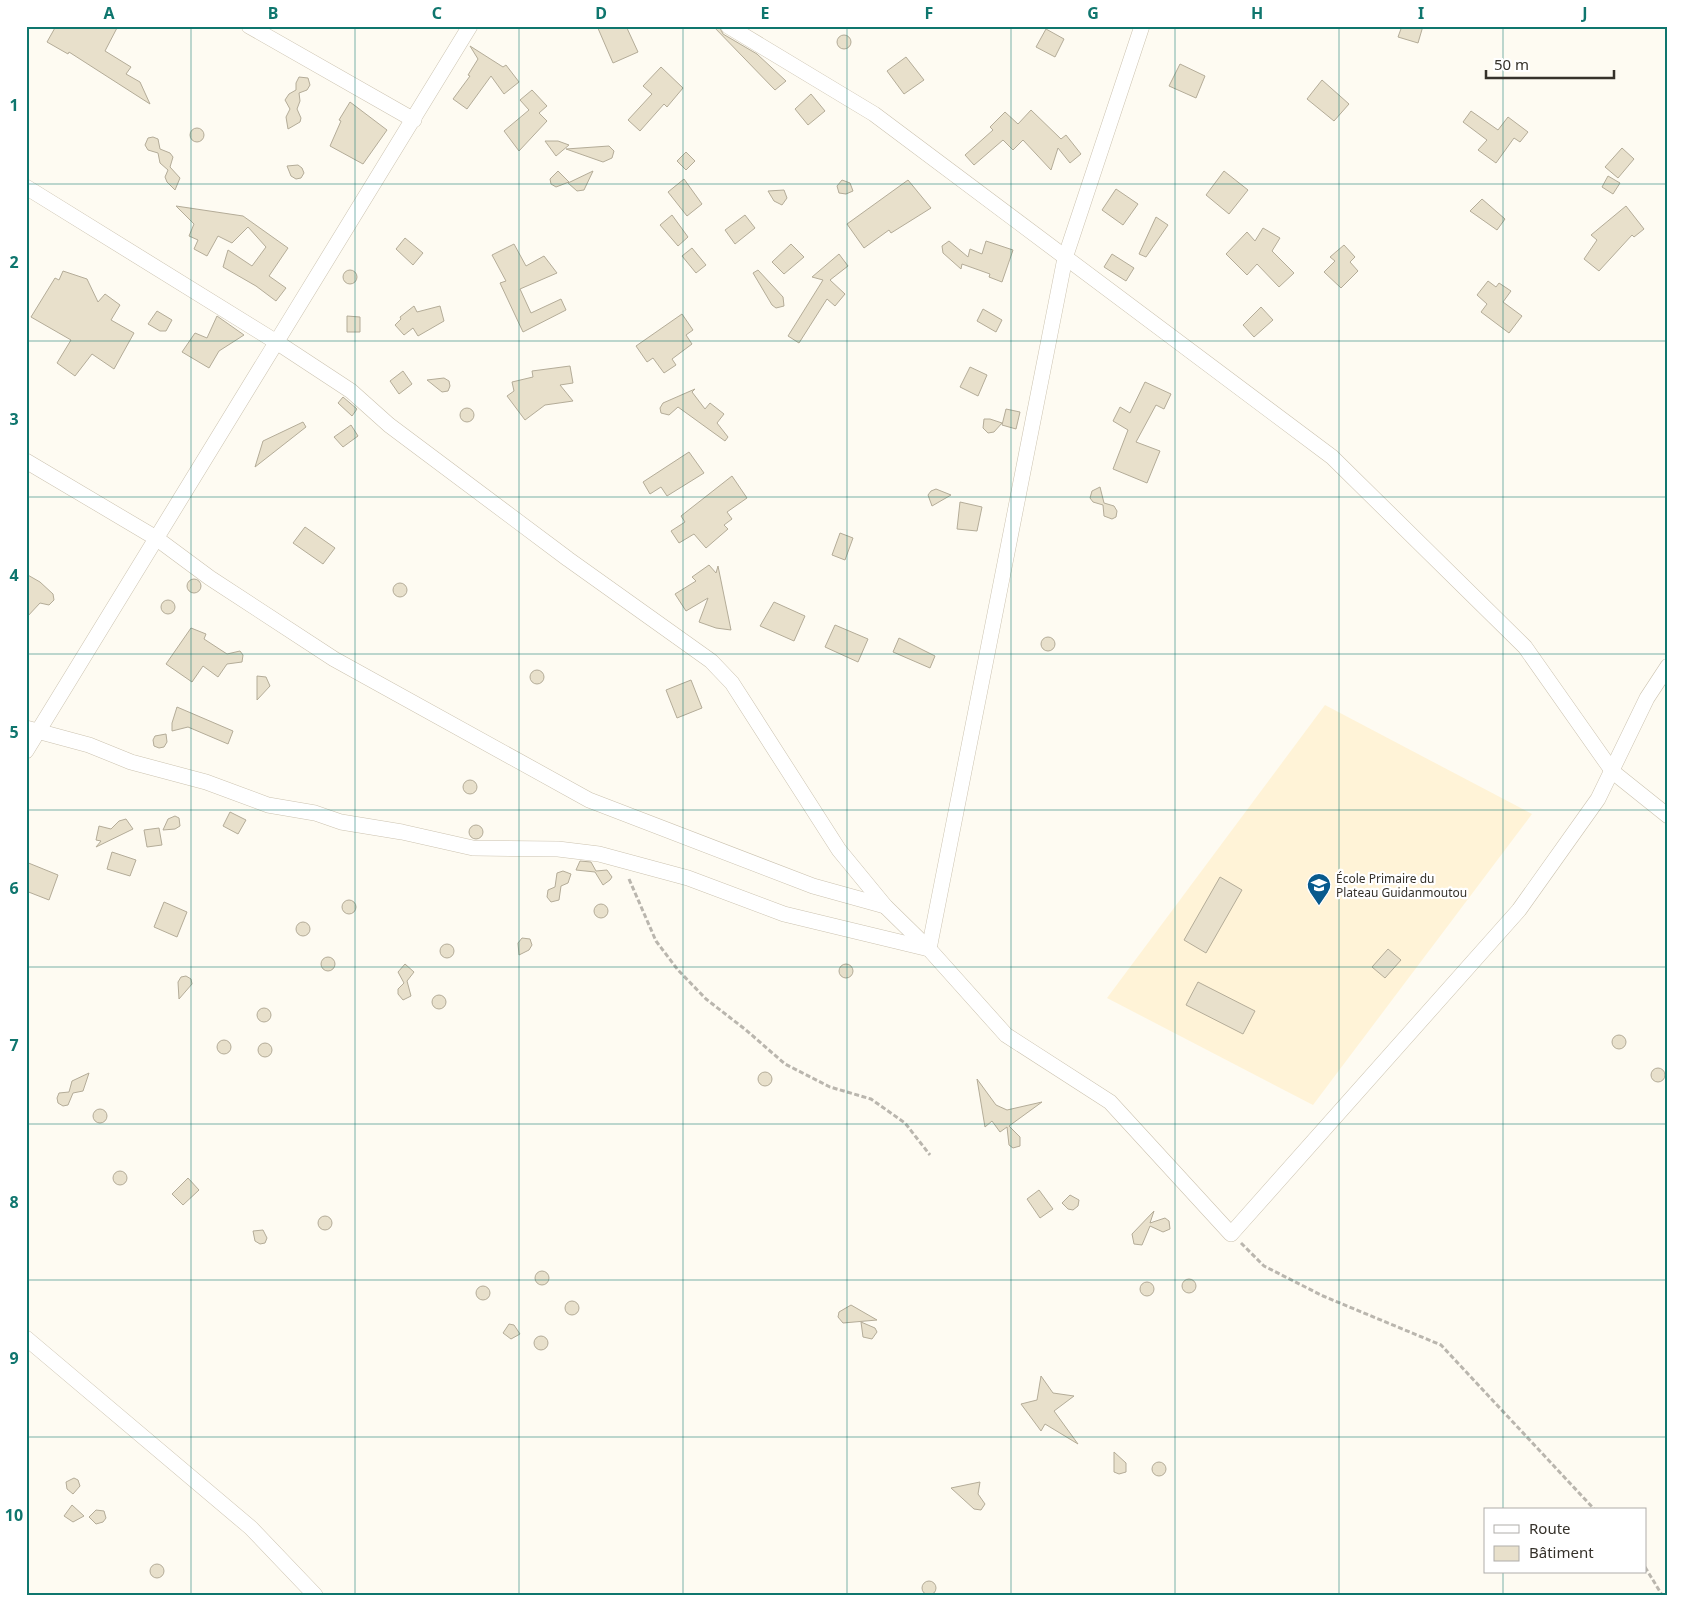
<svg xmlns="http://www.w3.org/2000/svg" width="1694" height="1621" viewBox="0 0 1694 1621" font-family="'Noto Sans',sans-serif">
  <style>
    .built { fill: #fff3d7 }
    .building { fill: #e8e0cb; stroke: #b4ac98 }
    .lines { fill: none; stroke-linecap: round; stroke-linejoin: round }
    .street-casing { stroke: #ccc3b0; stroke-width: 16 }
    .path { stroke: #bab6ae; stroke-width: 3; stroke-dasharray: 5 2.5; stroke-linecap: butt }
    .street { stroke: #fff; stroke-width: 15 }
    .grid { fill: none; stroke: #0f766e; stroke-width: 1; stroke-opacity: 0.55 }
    .labels { text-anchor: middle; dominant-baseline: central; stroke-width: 4.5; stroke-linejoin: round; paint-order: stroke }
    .poi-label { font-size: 12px; fill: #36322b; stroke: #fff; text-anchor: start }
    .neatline { fill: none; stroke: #0f766e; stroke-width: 2 }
    .grid-label { font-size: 16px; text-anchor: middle; font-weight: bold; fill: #0f766e }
  </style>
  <rect width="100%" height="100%" fill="#fefbf2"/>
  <polygon class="built" points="1325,705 1532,814 1313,1105 1107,998"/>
  <g class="building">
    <polygon points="56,26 118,26 105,51 131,67 126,74 140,82 150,104 69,52 68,54 47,42"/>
    <polygon points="597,26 626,26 638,52 613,63"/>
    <polygon points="713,26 719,26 723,34 757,54 786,81 775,90"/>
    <polygon points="1402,26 1423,26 1418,43 1398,37"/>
    <polygon points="1046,29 1064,39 1055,57 1036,47"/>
    <circle cx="844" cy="42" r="7"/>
    <polygon points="470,46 503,67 506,65 519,82 504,94 491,76 467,109 453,99 470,76 468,75 478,59"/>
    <polygon points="906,57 924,80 904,94 887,71"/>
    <polygon points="1180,64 1205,76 1196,98 1169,86"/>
    <polygon points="661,67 683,88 667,107 664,104 640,131 628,120 652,94 643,86"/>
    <polygon points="299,77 308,78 310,85 307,90 299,93 300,101 297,109 301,118 300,122 288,129 286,117 290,109 285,100 289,94 296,90 296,83"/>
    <polygon points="1322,80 1349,104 1334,121 1307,99"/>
    <polygon points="532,90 547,106 539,113 547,121 519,151 504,131 529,110 520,100"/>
    <polygon points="811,94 825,111 808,125 795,109"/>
    <polygon points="350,102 387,130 363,164 330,146 341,121 339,120"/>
    <polygon points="1031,110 1061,139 1066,135 1081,154 1070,163 1058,148 1051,170 1023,140 1013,150 1003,140 974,165 965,155 993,130 990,127 1005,112 1018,124"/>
    <polygon points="1471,111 1498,130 1508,117 1528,132 1520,142 1514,138 1496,163 1478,150 1487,140 1463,122"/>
    <circle cx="197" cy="135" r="7"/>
    <polygon points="153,137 158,139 160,149 170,153 173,157 170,167 180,178 175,190 167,182 165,177 168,170 160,163 158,153 148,150 145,145 148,138"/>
    <polygon points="545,141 558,141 569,145 556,156"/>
    <polygon points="609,146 614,151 612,158 603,162 566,149"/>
    <polygon points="1622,148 1634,159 1618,178 1605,167"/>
    <polygon points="686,152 695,161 686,170 677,161"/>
    <polygon points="298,165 302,168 304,173 301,178 296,179 291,176 287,166"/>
    <polygon points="558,171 569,182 556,187 551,184 550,179"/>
    <polygon points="593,171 584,190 577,191 568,183"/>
    <polygon points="1224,171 1248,190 1229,214 1206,195"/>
    <polygon points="1608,176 1620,183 1613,194 1602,187"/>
    <polygon points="684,179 702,204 687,216 668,192"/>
    <polygon points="842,180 850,183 853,191 846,194 839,193 837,186"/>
    <polygon points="908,180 931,208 891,233 889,230 864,248 847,224"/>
    <polygon points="1116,189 1138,204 1123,225 1102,210"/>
    <polygon points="784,190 787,198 782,205 774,201 768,191"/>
    <polygon points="1482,199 1505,219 1497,230 1470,211"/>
    <polygon points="176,206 243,216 288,248 269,276 286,288 276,301 256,286 223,267 228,250 252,266 266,247 248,227 232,243 218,236 207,256 194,249 198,240 189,236 194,224"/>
    <polygon points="1626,206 1644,229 1634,237 1632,235 1599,271 1584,259 1597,240 1591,235"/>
    <polygon points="672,215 688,237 678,246 660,225"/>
    <polygon points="745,215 755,228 735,244 725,230"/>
    <polygon points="1156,217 1168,225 1146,257 1139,254"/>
    <polygon points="1263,228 1280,238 1272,251 1294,273 1279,287 1257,264 1247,275 1226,254 1247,232 1255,241"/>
    <polygon points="405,238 423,253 413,265 396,249"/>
    <polygon points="949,241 968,257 970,249 982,254 986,241 1013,250 1002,282 989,277 990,274 962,264 961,269 943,253 942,246"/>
    <polygon points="514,244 526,266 544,256 557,273 520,289 531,313 561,299 566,310 523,332 500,283 506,281 492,255"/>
    <polygon points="791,244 804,257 784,274 772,262"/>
    <polygon points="1344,245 1355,257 1350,262 1358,271 1341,288 1324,272 1335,261 1330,257"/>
    <polygon points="692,248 706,265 696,273 682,256"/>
    <polygon points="839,254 848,266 830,280 845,294 835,306 827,299 799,343 788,336 823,280 812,277"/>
    <polygon points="1112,254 1134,268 1126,281 1104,267"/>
    <polygon points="758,270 783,297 784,306 776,308 772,305 753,273"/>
    <circle cx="350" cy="277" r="7"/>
    <polygon points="63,271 87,279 98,302 105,294 120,305 111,320 134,333 114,369 92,354 75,376 57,363 71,340 31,317 55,278 59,280"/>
    <polygon points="1488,281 1496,287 1499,283 1511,291 1503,302 1522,316 1509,333 1481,312 1487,304 1477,295"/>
    <polygon points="414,306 417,312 440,306 444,321 418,336 413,328 404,335 395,325 401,319 400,317"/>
    <polygon points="1261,307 1273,320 1254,337 1243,325"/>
    <polygon points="983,309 1002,320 996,332 977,321"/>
    <polygon points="157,311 172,320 166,331 160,331 148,324"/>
    <polygon points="682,314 693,330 686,335 692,344 672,359 676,365 664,373 653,358 647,362 636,346"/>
    <polygon points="217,316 244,335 219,351 209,368 182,352 195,333 207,338"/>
    <polygon points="347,316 360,317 360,332 347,332"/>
    <polygon points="570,366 573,383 560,385 573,401 545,405 525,420 507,396 514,391 512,382 533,377 532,371"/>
    <polygon points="970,367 987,375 978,396 960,387"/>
    <polygon points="403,371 412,384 399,394 390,381"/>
    <polygon points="444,378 449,381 450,386 448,391 442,392 427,380"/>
    <polygon points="1145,382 1171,394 1164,409 1156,405 1136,442 1160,451 1147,483 1113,469 1128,430 1113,421 1120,407 1130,413"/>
    <polygon points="695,389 692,392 705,409 710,403 724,414 717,423 728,437 725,441 678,407 669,415 661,413 660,408 663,403"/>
    <polygon points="343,397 357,409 352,416 338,403"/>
    <circle cx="467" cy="415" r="7"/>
    <polygon points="1006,409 1020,412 1016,429 1002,425"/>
    <polygon points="984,419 990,419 1002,423 994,432 988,433 983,428"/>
    <polygon points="303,422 306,427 255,467 263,441"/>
    <polygon points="351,425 358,436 343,447 334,437"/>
    <polygon points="689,452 704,473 667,496 661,487 650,494 643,482"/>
    <polygon points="732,476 747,498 727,512 732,519 724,525 728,529 706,548 694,534 679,543 671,531 685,522 681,516"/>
    <polygon points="1100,487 1104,503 1114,506 1117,511 1116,517 1112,519 1104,516 1103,505 1093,502 1090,498 1092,491"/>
    <polygon points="936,489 951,495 932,506 928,495 931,491"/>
    <polygon points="960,502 982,507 977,531 957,529"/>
    <polygon points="305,527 335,548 323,564 293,543"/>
    <polygon points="840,533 853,538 845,560 832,555"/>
    <polygon points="709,565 716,573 718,566 731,630 716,628 699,622 708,598 686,611 675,594 696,581 692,577"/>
    <polygon points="26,574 40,582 53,594 54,600 49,605 40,603 26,618"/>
    <circle cx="194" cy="586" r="7"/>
    <circle cx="400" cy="590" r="7"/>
    <circle cx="168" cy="607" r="7"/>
    <polygon points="774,602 805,616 794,641 760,626"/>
    <polygon points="835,625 868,639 858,662 825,647"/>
    <polygon points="191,628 206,634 204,639 227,654 240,651 243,655 242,662 227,664 218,677 203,666 192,682 166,664"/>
    <circle cx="1048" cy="644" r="7"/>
    <polygon points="899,638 935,656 930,668 893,652"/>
    <circle cx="537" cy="677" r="7"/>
    <polygon points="257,676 266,677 270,686 257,700"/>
    <polygon points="691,680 702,708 677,718 666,690"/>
    <polygon points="177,707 233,731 228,744 188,727 172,731 172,723"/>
    <polygon points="166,734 167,742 164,747 159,748 154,746 153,740 155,736"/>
    <circle cx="470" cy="787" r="7"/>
    <polygon points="230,812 246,820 238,834 223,826"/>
    <polygon points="175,816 179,818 180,826 175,829 163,830 168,819"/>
    <polygon points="126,819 133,829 96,847 101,841 96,840 99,826 111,829 119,821"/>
    <circle cx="476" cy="832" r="7"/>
    <polygon points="159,828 162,845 147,847 144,830"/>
    <polygon points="112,852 136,860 130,876 107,869"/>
    <polygon points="580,861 591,862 596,871 607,870 612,877 610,880 603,885 595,872 576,870"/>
    <polygon points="26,862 58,875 49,900 26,891"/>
    <polygon points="563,871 571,874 568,883 561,886 559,900 551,902 547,897 548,890 555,887 557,873"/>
    <polygon points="1220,877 1242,890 1206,953 1184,940"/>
    <circle cx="349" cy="907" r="7"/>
    <polygon points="164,902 187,912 177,937 154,927"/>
    <circle cx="601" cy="911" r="7"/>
    <circle cx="303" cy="929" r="7"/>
    <polygon points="522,938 530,939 532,945 529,950 519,955 518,943"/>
    <circle cx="447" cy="951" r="7"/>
    <polygon points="1388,949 1401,960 1385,978 1372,967"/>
    <circle cx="328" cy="964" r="7"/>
    <polygon points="405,964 414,972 407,981 411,996 403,1000 398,994 398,989 404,983 398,972"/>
    <circle cx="846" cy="971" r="7"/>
    <polygon points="186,976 191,979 192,984 179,999 178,982 181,977"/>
    <polygon points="1198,982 1255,1011 1243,1034 1186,1005"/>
    <circle cx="439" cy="1002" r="7"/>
    <circle cx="264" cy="1015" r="7"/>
    <circle cx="1619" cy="1042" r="7"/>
    <circle cx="224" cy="1047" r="7"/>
    <circle cx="265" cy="1050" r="7"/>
    <circle cx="1658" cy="1075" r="7"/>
    <circle cx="765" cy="1079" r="7"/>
    <polygon points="89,1073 83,1091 73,1093 68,1105 63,1106 58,1103 57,1098 59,1093 69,1092 72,1081"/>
    <polygon points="977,1079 996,1105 1007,1110 1042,1102 1009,1126 1020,1137 1020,1146 1013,1148 1009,1145 1007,1127 1000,1132 992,1121 985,1127"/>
    <circle cx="100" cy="1116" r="7"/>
    <circle cx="120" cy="1178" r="7"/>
    <polygon points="188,1178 199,1190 183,1205 172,1194"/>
    <polygon points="1039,1190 1053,1209 1040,1218 1027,1199"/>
    <polygon points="1070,1195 1079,1200 1078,1206 1073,1210 1068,1209 1062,1203"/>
    <polygon points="1154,1211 1150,1223 1165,1218 1169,1221 1170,1229 1163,1232 1150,1226 1142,1245 1134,1244 1132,1234"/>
    <circle cx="325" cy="1223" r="7"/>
    <polygon points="263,1230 267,1238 265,1243 260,1244 255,1241 253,1231"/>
    <circle cx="542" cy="1278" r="7"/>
    <circle cx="1189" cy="1286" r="7"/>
    <circle cx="1147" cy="1289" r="7"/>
    <circle cx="483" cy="1293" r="7"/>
    <circle cx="572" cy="1308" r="7"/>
    <polygon points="851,1305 877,1320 843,1323 838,1317 839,1312"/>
    <polygon points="861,1322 875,1328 877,1332 872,1339 863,1337"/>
    <polygon points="509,1324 514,1325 520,1334 511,1339 503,1333"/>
    <circle cx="541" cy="1343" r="7"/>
    <polygon points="1041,1376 1053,1393 1074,1396 1054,1411 1078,1444 1045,1424 1041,1431 1021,1404 1037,1400"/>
    <polygon points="1114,1452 1126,1463 1126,1472 1119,1474 1114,1472"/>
    <circle cx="1159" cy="1469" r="7"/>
    <polygon points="74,1478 78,1480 80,1486 73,1494 67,1489 66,1482"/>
    <polygon points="980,1482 978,1494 985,1504 981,1510 974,1509 951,1488"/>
    <polygon points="72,1505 84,1516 73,1522 64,1516"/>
    <polygon points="96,1510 104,1511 106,1518 103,1522 96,1524 89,1517"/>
    <circle cx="157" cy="1571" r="7"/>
    <circle cx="929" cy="1588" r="7"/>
  </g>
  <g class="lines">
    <g class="street-casing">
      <g id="street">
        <polyline points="249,26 414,120"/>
        <polyline points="728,26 874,114 1332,457 1525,647 1613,772 1668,816"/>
        <polyline points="26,187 278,343 351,391 389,425 568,559 711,661 732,683 839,850 885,906 929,949 1006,1035 1110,1102 1231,1234 1519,910 1598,799 1647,698 1668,666"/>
        <polyline points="26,461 156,538 210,578 334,659 589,800 813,886 885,906"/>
        <polyline points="26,728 89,745 131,762 206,782 268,805 315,813 341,822 402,832 473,848 558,849 599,854 688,878 784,914 929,949 1065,258 1142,26"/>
        <polyline points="26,751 470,26"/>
        <polyline points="26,1338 251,1528 315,1595"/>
      </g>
    </g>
    <g class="path">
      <polyline points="629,879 656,941 678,970 706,999 746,1030 785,1064 830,1087 871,1099 905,1123 930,1155"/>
      <polyline points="1241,1243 1264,1266 1323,1296 1441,1345 1595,1510"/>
      <polyline points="1645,1567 1662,1595"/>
    </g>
    <use href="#street" class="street"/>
  </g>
  <path class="grid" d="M 191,26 L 191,1595M 355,26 L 355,1595M 519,26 L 519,1595M 683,26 L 683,1595M 847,26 L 847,1595M 1011,26 L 1011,1595M 1175,26 L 1175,1595M 1339,26 L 1339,1595M 1503,26 L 1503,1510M 26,184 L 1668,184M 26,341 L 1668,341M 26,497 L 1668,497M 26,654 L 1668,654M 26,810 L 1668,810M 26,967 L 1668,967M 26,1124 L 1668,1124M 26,1280 L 1668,1280M 26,1437 L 1668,1437M 1503,1572 L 1503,1595"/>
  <defs>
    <g id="school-pin" transform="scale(1.25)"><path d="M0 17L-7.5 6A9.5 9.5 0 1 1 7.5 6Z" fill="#085a8d" stroke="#fff"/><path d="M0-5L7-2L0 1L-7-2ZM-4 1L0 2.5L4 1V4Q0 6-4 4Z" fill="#fff"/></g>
  </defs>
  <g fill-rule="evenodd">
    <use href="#school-pin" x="1319" y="885"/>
  </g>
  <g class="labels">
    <g class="poi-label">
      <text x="1336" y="878">École Primaire du<tspan x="1336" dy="14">Plateau Guidanmoutou</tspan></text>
    </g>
  </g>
  <rect width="1694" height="1621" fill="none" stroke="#ffffff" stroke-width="55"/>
  <rect x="1484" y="1508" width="162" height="65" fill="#ffffff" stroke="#afadaa"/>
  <rect x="1494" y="1525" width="25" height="8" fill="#ffffff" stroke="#afadaa"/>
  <text x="1529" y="1534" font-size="15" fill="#36322b">Route</text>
  <rect x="1494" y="1546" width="25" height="15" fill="#e8e0cb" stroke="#afadaa"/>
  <text x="1529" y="1558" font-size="15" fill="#36322b">Bâtiment</text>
  <path d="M1486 70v8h128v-8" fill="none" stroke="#36322b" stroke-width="2.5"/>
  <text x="1494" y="70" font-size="15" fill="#36322b" stroke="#ffffff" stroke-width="4" paint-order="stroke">50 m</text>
  <rect x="28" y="28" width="1638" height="1566" class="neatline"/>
  <g class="grid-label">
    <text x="109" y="19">A</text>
    <text x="273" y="19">B</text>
    <text x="437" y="19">C</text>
    <text x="601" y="19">D</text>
    <text x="765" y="19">E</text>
    <text x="929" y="19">F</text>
    <text x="1093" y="19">G</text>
    <text x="1257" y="19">H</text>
    <text x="1421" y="19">I</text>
    <text x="1585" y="19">J</text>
    <text x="14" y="111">1</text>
    <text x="14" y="268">2</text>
    <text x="14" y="425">3</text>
    <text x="14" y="581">4</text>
    <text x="14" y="738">5</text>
    <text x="14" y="894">6</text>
    <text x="14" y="1051">7</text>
    <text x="14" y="1208">8</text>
    <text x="14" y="1364">9</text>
    <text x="14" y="1521">10</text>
  </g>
</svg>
